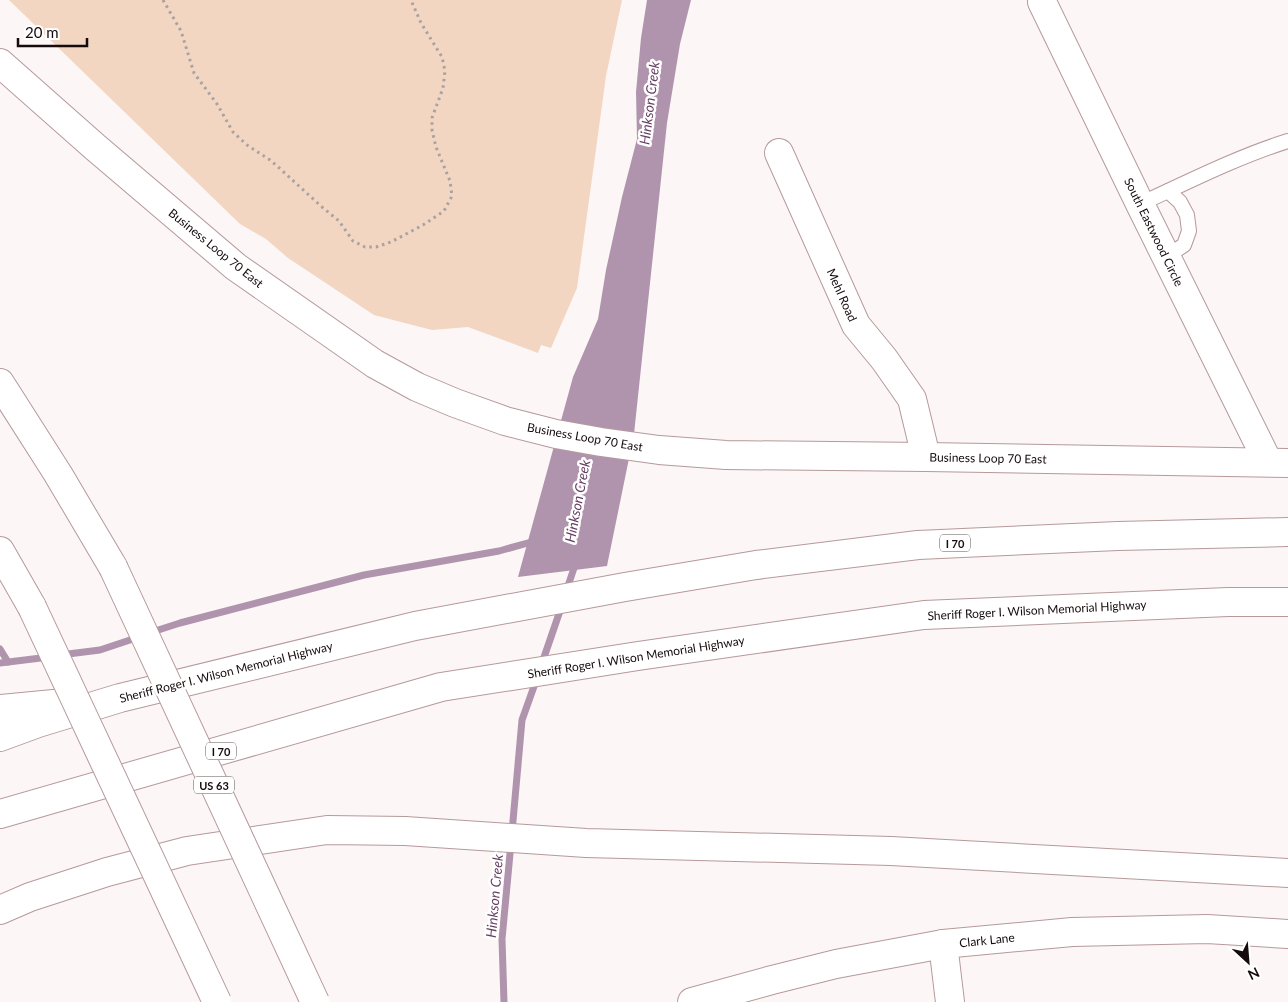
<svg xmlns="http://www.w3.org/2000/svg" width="1288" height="1002" viewBox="0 0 1288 1002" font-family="Lato,sans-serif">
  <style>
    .green { fill: #f2d6c1 }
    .water { fill: #b094ad }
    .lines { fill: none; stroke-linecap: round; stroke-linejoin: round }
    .stream { stroke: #b094ad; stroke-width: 7 }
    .service-casing { stroke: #b6999b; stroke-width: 16 }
    .minor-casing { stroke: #b6999b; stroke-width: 30 }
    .tertiary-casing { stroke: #b6999b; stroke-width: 30 }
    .primary-casing { stroke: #b6999b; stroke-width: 30 }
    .motorway-casing { stroke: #b6999b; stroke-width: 30 }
    .path { stroke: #a9a2a2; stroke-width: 3; stroke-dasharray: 2.5 4; stroke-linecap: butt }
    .service { stroke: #fff; stroke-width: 14 }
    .minor { stroke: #fff; stroke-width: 28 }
    .tertiary { stroke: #fff; stroke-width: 28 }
    .primary { stroke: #fff; stroke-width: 28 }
    .motorway { stroke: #fff; stroke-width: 28 }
    .motorway-bridge-casing { stroke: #b6999b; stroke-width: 30; stroke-linecap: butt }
    .motorway-bridge { stroke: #fff; stroke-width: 28 }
    .labels { text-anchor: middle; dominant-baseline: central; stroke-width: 5; stroke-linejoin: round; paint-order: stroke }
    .shield { fill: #fff; stroke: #5b5455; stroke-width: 1 }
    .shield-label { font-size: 11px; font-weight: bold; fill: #150b0c }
    .street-label { font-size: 12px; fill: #150b0c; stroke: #fff }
    .water-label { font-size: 14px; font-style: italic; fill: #643d62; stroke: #fff }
  </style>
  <rect width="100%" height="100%" fill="#fcf6f6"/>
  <polygon class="green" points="9,0 622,0 606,76 577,288 551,348 541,345 538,353 468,327 432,330 374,315 288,258 266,239 240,224"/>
  <polygon class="water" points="647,0 691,0 680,44 667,123 634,434 607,566 518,577 573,377 598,319 606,270 622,197 637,139 636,92 641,38"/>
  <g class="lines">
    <g class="stream">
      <polyline points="566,592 576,562"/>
      <polyline points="149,633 180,623 364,575 499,551 535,541"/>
      <polyline points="0,649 8,662"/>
      <polyline points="60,655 100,650 139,637"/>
      <polyline points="0,663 49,657"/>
      <polyline points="541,666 562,605"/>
      <polyline points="512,832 522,720 537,678"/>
      <polyline points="504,1002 502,939 511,843"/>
    </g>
    <g class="service-casing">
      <g id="service">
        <path d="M 1140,204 C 1188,182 1237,157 1288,141"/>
        <polyline points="1166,257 1184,245 1189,231 1187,215 1180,202 1168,191"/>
      </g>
    </g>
    <g class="minor-casing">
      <g id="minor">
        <polyline points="1042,2 1140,204 1268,462"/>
        <polyline points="779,153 856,325 884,359 912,399 926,457"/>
        <polyline points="943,944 950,1002"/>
      </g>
    </g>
    <g class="tertiary-casing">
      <polyline id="tertiary" points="692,1002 772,980 836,964 943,944 1072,932 1207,929 1288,934"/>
    </g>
    <g class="primary-casing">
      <polyline id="primary" points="0,63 95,147 236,267 375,364 417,387 455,403 505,421 556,434 601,442 659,450 726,455 926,457 1288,463"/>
    </g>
    <g class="motorway-casing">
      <g id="motorway">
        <polyline points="0,383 58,474 113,567"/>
        <polyline points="0,551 32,607"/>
        <polyline points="0,709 64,703"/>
        <polyline points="0,737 38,723 120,698 415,626 625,587 756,565 918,545 1118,536 1288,532"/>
        <polyline points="0,814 441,687 638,656 924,615 1228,602 1288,602"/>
        <polyline points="0,910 30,897 107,872 187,851 327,830 405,831 586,843 891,851 1288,873"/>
      </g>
    </g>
    <polyline class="path" points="163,0 181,31 194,73 217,104 233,132 247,145 270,160 277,166 322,207 339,221 353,241 365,247 376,247 391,242 423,225 444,211 452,196 450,181 436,147 432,130 432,118 443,88 445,71 442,57 421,23 411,0"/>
    <use href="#service" class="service"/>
    <use href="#minor" class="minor"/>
    <use href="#tertiary" class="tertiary"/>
    <use href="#primary" class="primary"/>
    <use href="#motorway" class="motorway"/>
    <g class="motorway-bridge-casing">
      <g id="motorway-bridge">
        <polyline points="113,567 315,1002"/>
        <polyline points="32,607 217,1002"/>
      </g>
    </g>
    <use href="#motorway-bridge" class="motorway-bridge"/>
  </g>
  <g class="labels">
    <g class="shield">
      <rect x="940" y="534.5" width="30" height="17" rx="4"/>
      <rect x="206" y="742.5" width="30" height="17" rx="4"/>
      <rect x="194" y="776.5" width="40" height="17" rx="4"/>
    </g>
    <g class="shield-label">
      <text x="955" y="543">I 70</text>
      <text x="221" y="751">I 70</text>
      <text x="214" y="785">US 63</text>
    </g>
    <g class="street-label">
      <text transform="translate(1154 232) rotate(64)">South Eastwood Circle</text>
      <text transform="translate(216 248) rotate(39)">Business Loop 70 East</text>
      <text transform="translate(842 295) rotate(66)">Mehl Road</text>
      <text transform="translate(585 437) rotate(10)">Business Loop 70 East</text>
      <text transform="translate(988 458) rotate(1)">Business Loop 70 East</text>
      <text transform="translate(1037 610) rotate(-3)">Sheriff Roger I. Wilson Memorial Highway</text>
      <text transform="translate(636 657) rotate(-9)">Sheriff Roger I. Wilson Memorial Highway</text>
      <text transform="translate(226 672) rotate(-14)">Sheriff Roger I. Wilson Memorial Highway</text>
      <text transform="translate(987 940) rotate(-6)">Clark Lane</text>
    </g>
    <g class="water-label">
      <text transform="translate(649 103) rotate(-83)">Hinkson Creek</text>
      <text transform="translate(577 501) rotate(-79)">Hinkson Creek</text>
      <text transform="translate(494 896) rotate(-85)">Hinkson Creek</text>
    </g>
  </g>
  <g transform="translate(1248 962) rotate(154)" stroke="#ffffff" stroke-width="4" paint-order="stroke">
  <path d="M0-4L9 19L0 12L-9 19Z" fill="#150b0c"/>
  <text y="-8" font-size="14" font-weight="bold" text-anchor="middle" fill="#150b0c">N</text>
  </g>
  <path d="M18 38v8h69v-8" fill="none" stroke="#150b0c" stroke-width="2.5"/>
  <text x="25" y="38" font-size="15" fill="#150b0c" stroke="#ffffff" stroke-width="4" paint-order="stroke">20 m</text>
</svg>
